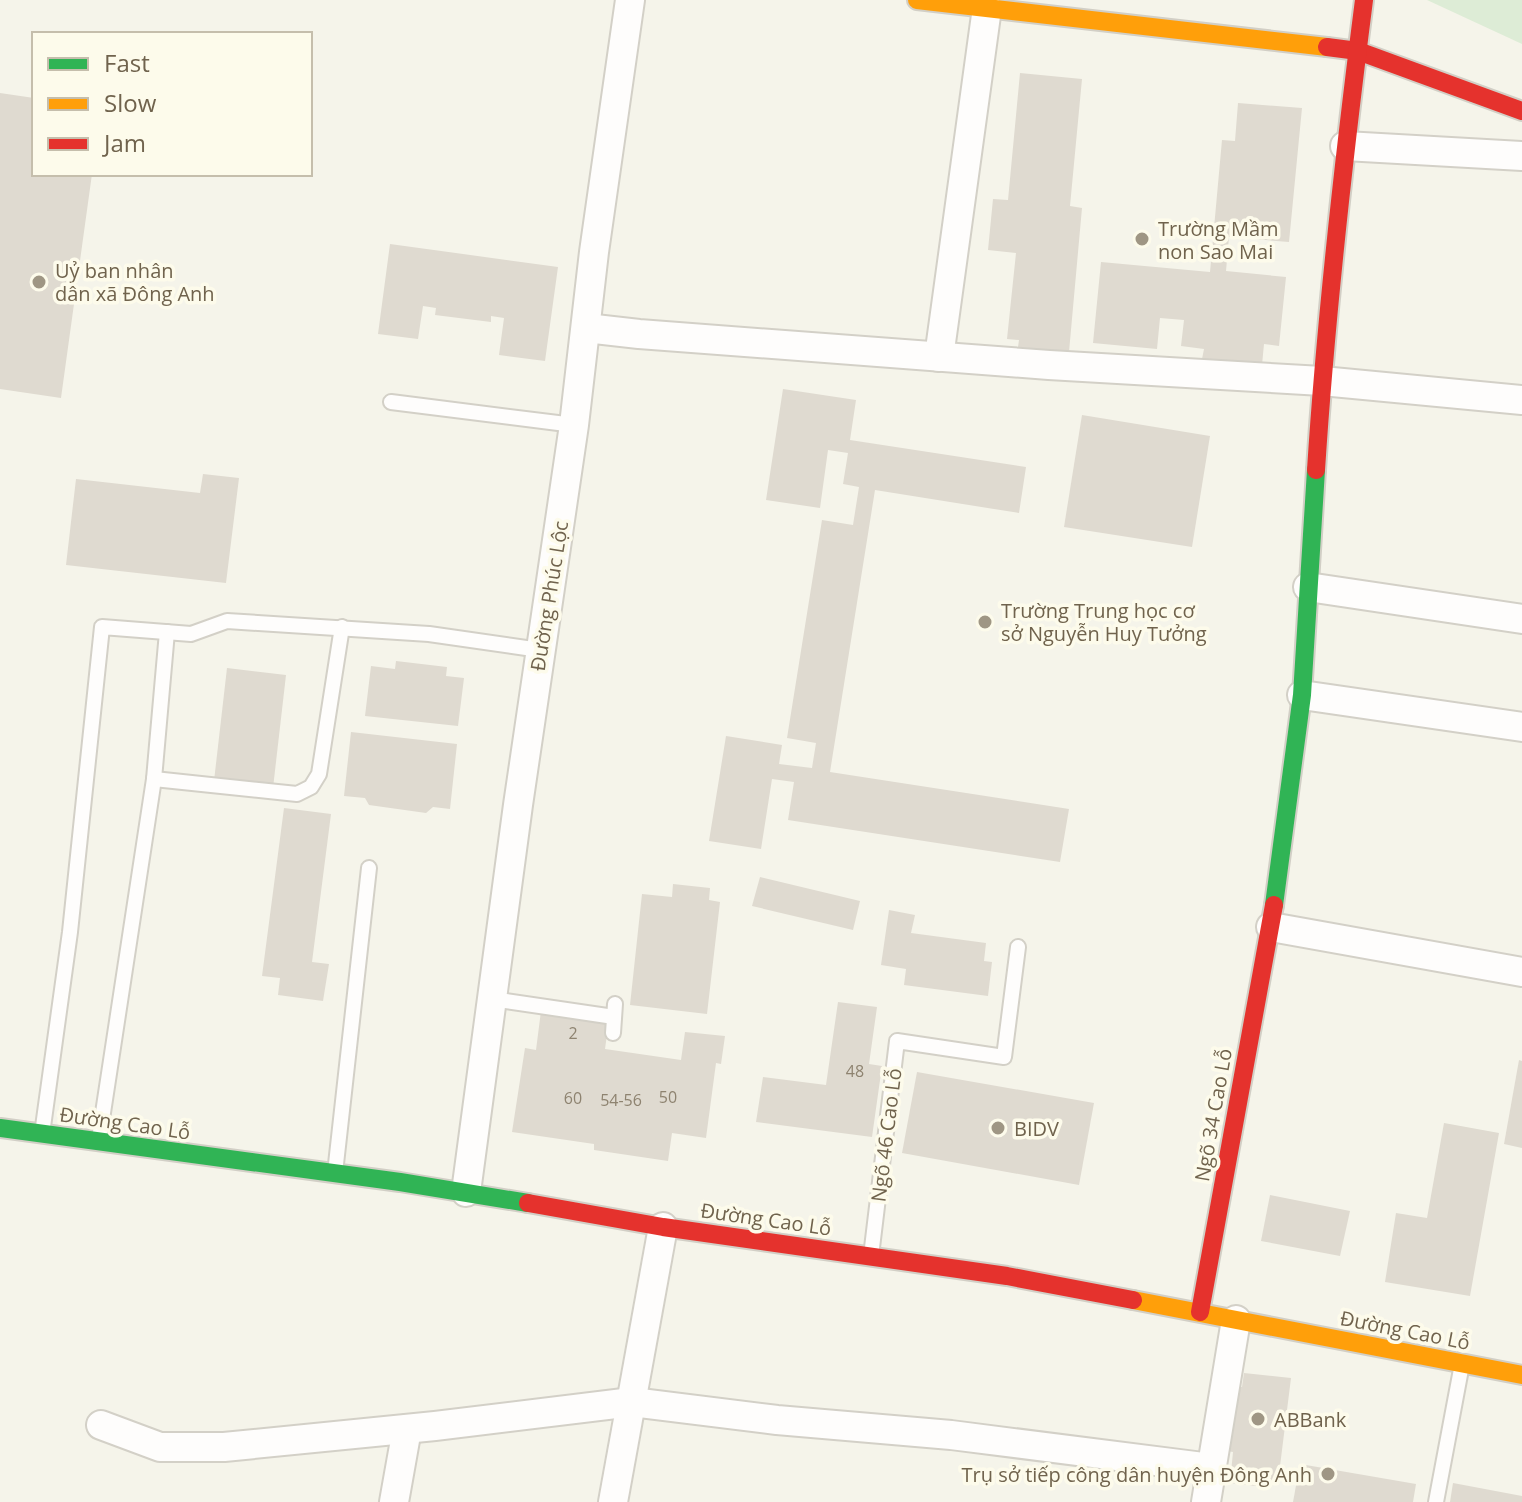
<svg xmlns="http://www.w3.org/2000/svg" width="1522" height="1502" viewBox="0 0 1522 1502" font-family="'Open Sans',sans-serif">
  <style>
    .green { fill: #ddecd6 }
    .building { fill: #dfdad0 }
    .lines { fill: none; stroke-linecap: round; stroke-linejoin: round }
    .lane-casing { stroke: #d3d0c7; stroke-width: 18 }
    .street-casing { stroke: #d3d0c7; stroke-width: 32 }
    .fast-casing { stroke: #d2cfc6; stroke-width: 22 }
    .slow-casing { stroke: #d2cfc6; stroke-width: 22 }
    .jam-casing { stroke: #d2cfc6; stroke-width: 22 }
    .lane { stroke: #fefdfc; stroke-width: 14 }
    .street { stroke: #fefdfc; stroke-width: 28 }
    .fast { stroke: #30b455; stroke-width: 18 }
    .slow { stroke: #ff9f0a; stroke-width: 18 }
    .jam { stroke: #e5322d; stroke-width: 18 }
    .poi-dot { fill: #9f9684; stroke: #fdfbeb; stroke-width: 3 }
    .labels { text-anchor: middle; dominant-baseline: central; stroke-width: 7; stroke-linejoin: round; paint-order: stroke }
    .number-label { font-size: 16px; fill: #8e8370 }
    .poi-label { font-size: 20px; fill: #70634d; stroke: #fdfbeb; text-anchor: start }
    .street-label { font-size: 20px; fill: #70634d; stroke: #fdfbeb }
  </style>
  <rect width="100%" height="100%" fill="#f5f4ea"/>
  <polygon class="green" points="1427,0 1522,0 1522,44"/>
  <g class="building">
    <polygon points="1020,73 1082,79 1070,206 1082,208 1069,352 1018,347 1019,340 1007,339 1016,253 988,250 993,199 1008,200"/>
    <polygon points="0,93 34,98 34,174 92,174 61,398 0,389"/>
    <polygon points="1238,103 1302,108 1289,242 1229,237 1226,271 1286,277 1279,346 1264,344 1262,365 1202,359 1204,349 1181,346 1184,320 1160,318 1157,349 1093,343 1101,262 1210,272 1222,140 1235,141"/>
    <polygon points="390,244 558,267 545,361 499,355 504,318 491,316 491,322 435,315 436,308 423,306 418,339 378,334"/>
    <polygon points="783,389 856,400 850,440 1026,467 1019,513 875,490 830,772 1069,809 1060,862 788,820 794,782 772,779 761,849 709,841 726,736 782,745 779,764 812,768 816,743 787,738 822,520 853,525 859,487 843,484 848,453 828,450 820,508 766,500"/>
    <polygon points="1082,415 1210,436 1192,547 1064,527"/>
    <polygon points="203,474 239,478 226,583 66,565 76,479 200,493"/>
    <polygon points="396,661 447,667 446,676 464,678 458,726 365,716 371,666 395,669"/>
    <polygon points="227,668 286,675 273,788 214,781"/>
    <polygon points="351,732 457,744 450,809 433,807 426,813 369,805 365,798 344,796"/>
    <polygon points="284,808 331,814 312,962 329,964 323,1001 278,995 280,978 262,976"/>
    <polygon points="760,877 860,901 853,930 752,906"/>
    <polygon points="673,884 710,888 709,900 720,902 707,1014 630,1005 642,894 672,897"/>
    <polygon points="889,910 915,915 911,933 986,943 984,961 992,962 988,996 904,985 906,969 881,965"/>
    <polygon points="838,1002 877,1007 869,1064 882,1066 872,1137 756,1122 763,1077 826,1085"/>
    <polygon points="541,1011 609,1020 605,1049 681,1060 685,1032 725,1036 721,1064 716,1063 706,1138 672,1133 668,1161 594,1150 594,1144 512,1132 525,1048 536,1050"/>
    <polygon points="1519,1060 1522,1061 1522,1148 1504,1144"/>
    <polygon points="917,1072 1094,1103 1079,1185 902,1153"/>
    <polygon points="1444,1123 1499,1133 1470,1296 1385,1282 1396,1213 1427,1218"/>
    <polygon points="1270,1195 1350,1211 1340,1256 1261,1241"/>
    <polygon points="1244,1373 1291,1378 1278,1482 1257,1480 1256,1486 1230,1483 1233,1452 1226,1451 1234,1386 1242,1387"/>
    <polygon points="1300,1464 1416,1484 1413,1502 1293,1502"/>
    <polygon points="1453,1483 1522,1496 1522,1502 1450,1502"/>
  </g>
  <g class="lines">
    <g class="lane-casing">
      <g id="lane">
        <polyline points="391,402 574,425"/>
        <polyline points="154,779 297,794 311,787 319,774 342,627"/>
        <polyline points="492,999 614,1017"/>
        <polyline points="613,1033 615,1004"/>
        <polyline points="42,1134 70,932 102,627 191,634 227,621 429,634 540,650"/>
        <polyline points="99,1139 154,779 167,632"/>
        <polyline points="335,1173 369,868"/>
        <polyline points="871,1256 897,1041 1004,1057 1018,947"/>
        <polyline points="1436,1502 1462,1364"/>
      </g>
    </g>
    <g class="street-casing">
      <g id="street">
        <polyline points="1345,146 1522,156"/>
        <polyline points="586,328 639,334 1049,365 1322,381 1522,400"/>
        <polyline points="939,357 987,8"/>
        <polyline points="1308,587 1522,619"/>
        <polyline points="1302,695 1522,727"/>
        <polyline points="1271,927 1522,972"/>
        <polyline points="466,1192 518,805 574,425 594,252 630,0"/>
        <polyline points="101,1425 160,1447 224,1447 435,1426 632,1402 777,1420 951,1435 1211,1468"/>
        <polyline points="394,1502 407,1429"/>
        <polyline points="613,1502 663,1227"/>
        <polyline points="1206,1502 1236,1320"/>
      </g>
    </g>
    <g class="fast-casing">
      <g id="fast">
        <polyline points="1274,905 1302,695 1316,470"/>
        <polyline points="0,1128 400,1182 528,1203"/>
      </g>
    </g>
    <g class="slow-casing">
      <g id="slow">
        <polyline points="917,0 1327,47"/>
        <polyline points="1133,1300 1522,1375"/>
      </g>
    </g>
    <g class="jam-casing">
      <g id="jam">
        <polyline points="1327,47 1358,51 1522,111"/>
        <path d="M 1316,470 C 1326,313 1344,156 1364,0"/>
        <polyline points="528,1203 663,1227 1007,1276 1133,1300"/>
        <polyline points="1200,1312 1274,905"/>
      </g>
    </g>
    <use href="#lane" class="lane"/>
    <use href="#street" class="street"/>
    <use href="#fast" class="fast"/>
    <use href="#slow" class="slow"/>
    <use href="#jam" class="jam"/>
  </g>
  <g class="poi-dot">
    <circle cx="1142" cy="239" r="8"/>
    <circle cx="39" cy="282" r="8"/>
    <circle cx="985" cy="622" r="8"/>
    <circle cx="998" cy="1128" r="8"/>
    <circle cx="1258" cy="1419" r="8"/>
    <circle cx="1328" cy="1474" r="8"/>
  </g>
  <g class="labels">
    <g class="number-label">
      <text x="573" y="1033">2</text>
      <text x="855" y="1071">48</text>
      <text x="668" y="1097">50</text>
      <text x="573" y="1098">60</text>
      <text x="621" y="1100">54-56</text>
    </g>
    <g class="poi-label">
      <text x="1158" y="228">Trường Mầm<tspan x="1158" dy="23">non Sao Mai</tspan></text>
      <text x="55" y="270">Uỷ ban nhân<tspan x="55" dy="23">dân xã Đông Anh</tspan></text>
      <text x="1001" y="610">Trường Trung học cơ<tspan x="1001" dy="23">sở Nguyễn Huy Tưởng</tspan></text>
      <text x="1014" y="1128">BIDV</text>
      <text x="1274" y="1419">ABBank</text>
      <text x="1312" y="1474" text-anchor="end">Trụ sở tiếp công dân huyện Đông Anh</text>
    </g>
    <g class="street-label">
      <text transform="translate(549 596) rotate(-81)">Đường Phúc Lộc</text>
      <text transform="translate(1213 1115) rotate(-80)">Ngõ 34 Cao Lỗ</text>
      <text transform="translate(125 1123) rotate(8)">Đường Cao Lỗ</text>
      <text transform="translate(886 1135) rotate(-83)">Ngõ 46 Cao Lỗ</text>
      <text transform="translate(766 1219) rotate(8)">Đường Cao Lỗ</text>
      <text transform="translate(1405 1330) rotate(11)">Đường Cao Lỗ</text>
    </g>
  </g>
  <rect x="32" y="32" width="280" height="144" fill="#fdfbeb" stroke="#c5beac" stroke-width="2"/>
  <rect x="48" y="58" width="40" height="12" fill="#30b455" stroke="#c5beac" stroke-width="2"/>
  <text x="104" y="72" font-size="24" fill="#70634d">Fast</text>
  <rect x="48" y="98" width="40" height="12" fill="#ff9f0a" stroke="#c5beac" stroke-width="2"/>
  <text x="104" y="112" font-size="24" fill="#70634d">Slow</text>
  <rect x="48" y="138" width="40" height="12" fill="#e5322d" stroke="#c5beac" stroke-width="2"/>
  <text x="104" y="152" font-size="24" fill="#70634d">Jam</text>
</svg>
